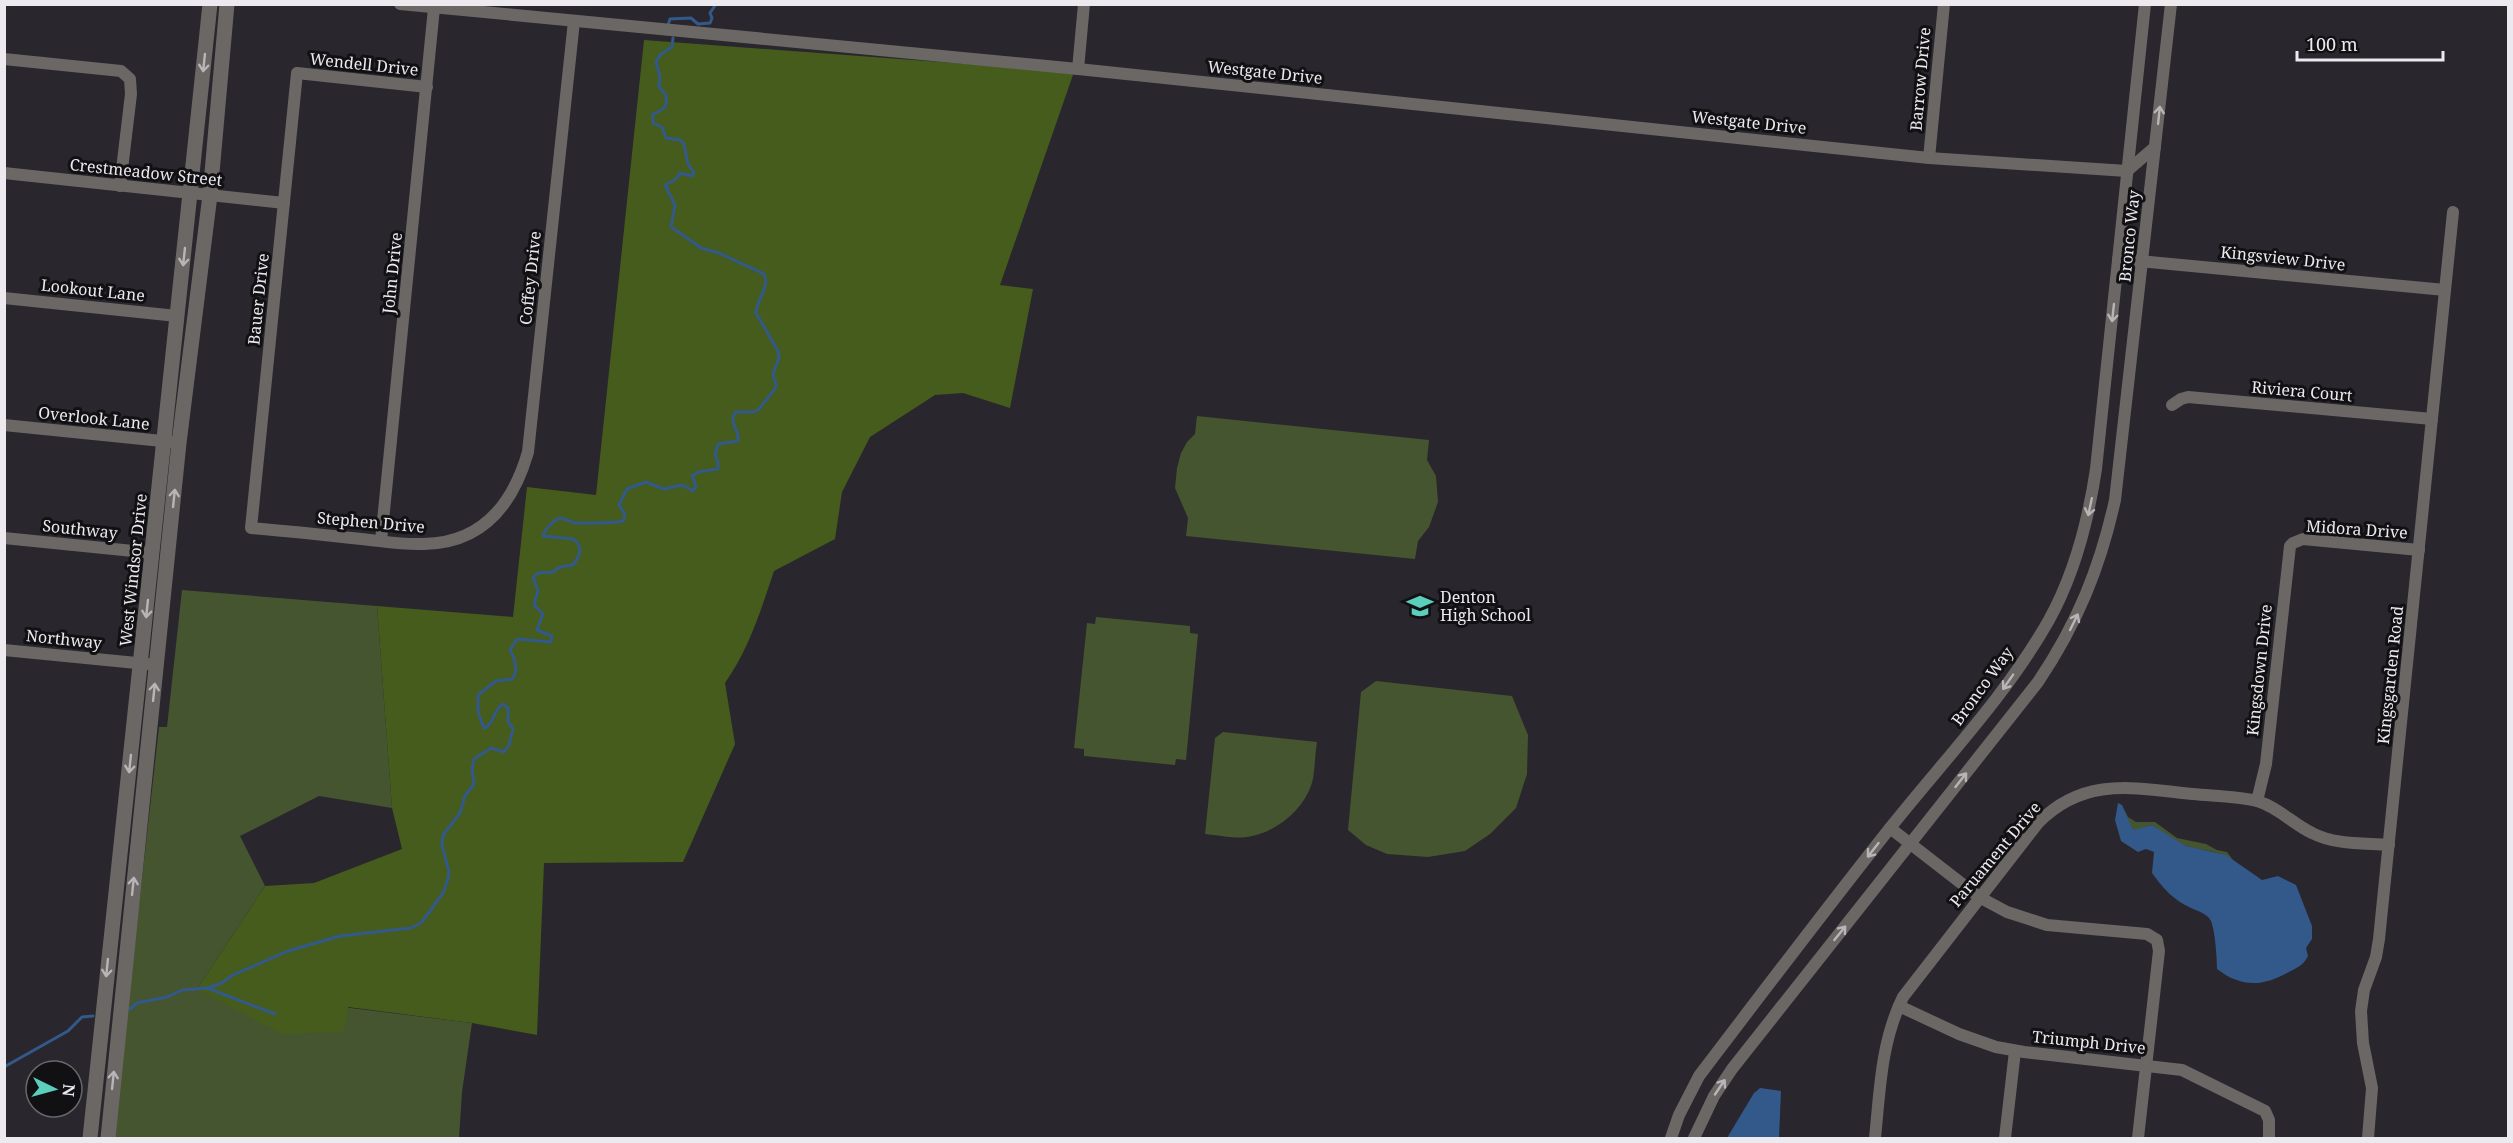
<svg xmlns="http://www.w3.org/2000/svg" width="2513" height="1143" viewBox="0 0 2513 1143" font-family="'Noto Serif',serif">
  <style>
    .green { fill: #45552f }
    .forest { fill: #455c1d }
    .water { fill: #32598a }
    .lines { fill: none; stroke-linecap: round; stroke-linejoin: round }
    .stream { stroke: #32598a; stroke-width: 3 }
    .minor { stroke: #6b6765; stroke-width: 12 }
    .tertiary { stroke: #6b6765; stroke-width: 15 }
    .oneway { stroke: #b8b5b8 }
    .labels { text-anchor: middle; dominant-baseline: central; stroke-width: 6; stroke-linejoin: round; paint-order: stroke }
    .street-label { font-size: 16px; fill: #ece9ef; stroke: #111013 }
    .poi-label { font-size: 16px; fill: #ece9ef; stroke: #111013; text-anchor: start }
  </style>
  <rect width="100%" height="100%" fill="#29262d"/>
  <g class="green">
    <polygon points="1197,416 1429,440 1427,460 1436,476 1438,502 1429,527 1418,541 1415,559 1186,536 1188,518 1175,488 1177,468 1181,453 1187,442 1195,434"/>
    <polygon points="182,590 377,606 392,808 319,796 240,836 265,886 197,989 472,1023 462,1092 459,1138 113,1138 159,727 167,727"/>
    <polygon points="1096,617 1190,626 1190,633 1198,634 1186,760 1176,759 1175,765 1084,756 1084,749 1074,748 1087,623 1095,624"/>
    <polygon points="1376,681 1512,696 1528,735 1527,774 1516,808 1490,834 1465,851 1428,857 1387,854 1366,845 1348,830 1361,692"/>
    <path d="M 1223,732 L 1317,742 C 1315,754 1315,767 1313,779 C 1306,809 1276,833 1247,837 C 1234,839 1218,835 1205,834 L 1215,738 Z"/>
    <path d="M 2122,805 L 2128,817 L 2136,822 L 2155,822 L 2177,838 L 2206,844 L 2217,850 L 2227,852 L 2233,860 C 2218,850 2202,851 2186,846 C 2173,842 2162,832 2152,825 L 2133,831 Z"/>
  </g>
  <path class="forest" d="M 644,40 L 1074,72 L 1000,285 L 1033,289 L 1010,408 L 963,393 L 935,395 L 870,437 L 842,492 L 835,539 L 774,571 C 761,610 749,649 725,683 L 735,744 L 683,862 L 544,863 L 537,1035 L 472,1023 L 348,1007 L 343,1032 L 282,1034 L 197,989 L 265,886 L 314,883 L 402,849 L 392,808 L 377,606 L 513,617 L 527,487 L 596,495 Z"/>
  <g class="water">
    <path d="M 2118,803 L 2122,805 L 2133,830 L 2152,825 L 2186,846 L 2226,855 L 2262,880 L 2278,876 L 2296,885 L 2312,926 L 2312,939 L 2306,948 L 2308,956 C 2303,966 2296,968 2287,973 C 2262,987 2240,987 2217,969 C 2217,957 2215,931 2211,921 C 2207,913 2197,911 2191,908 C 2173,900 2163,888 2152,873 L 2154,852 L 2146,849 L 2138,852 L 2121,841 L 2115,820 Z"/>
    <polygon points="1760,1088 1781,1091 1779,1138 1727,1138 1754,1093"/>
  </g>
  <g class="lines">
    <g class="stream">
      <polyline points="668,25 670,19 691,18 698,24 710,23 712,18 710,13 716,4"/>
      <path d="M 207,988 L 220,984 L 233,975 L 288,951 L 340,936 L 411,928 L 422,922 L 443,893 L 448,879 L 449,872 L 442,845 L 443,835 L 460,813 L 465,796 L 474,784 L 472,769 L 474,759 L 491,748 L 504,752 L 509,745 L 513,729 L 508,721 L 508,708 L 503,704 C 493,710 494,725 484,728 L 478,712 L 478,695 L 496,681 L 512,679 C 519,670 515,659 510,650 L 517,639 L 551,642 L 552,636 L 537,630 L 543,614 L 534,605 L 538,590 L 533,578 L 538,573 L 553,572 L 560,567 L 573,565 C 580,556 584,546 573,539 L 543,536 C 543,532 552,522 557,519 C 563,516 570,522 575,523 C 591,523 607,524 623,521 L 625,514 L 619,505 L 627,489 L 646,482 L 664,489 L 683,485 L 693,491 L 696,486 L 692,476 L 698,472 L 718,469 L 718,462 L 715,455 L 718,444 L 738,441 C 740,431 731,426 733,416 L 736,412 L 754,412 L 759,409 L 774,390 L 776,385 L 773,374 L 779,358 L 778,351 L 756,313 C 757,298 770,288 764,274 L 719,253 L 701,248 L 671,227 L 675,205 L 665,185 L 675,180 L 680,173 L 692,176 L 694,173 L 688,164 L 684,144 L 680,140 L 666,138 L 662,127 L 653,123 L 653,114 C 663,110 668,108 666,95 L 659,87 L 660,76 L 656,63 L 660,55 L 672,47 L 673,38"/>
      <polyline points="130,1009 137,1003 167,997 182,990 207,988 275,1014"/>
      <polyline points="4,1067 68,1031 82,1017 93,1016"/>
    </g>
    <g class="minor">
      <polyline points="400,4 1078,69 1929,158 2127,171 2155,147"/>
      <polyline points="4,59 121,71 130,79 131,94 120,186"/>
      <polyline points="1078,69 1084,4"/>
      <path d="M 427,87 L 297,73 L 251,528 C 288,531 324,535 361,539 C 381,541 403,545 424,544 C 483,543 513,504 528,452 L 574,21"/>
      <polyline points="1929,158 1944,4"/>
      <polyline points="4,173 284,203"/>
      <polyline points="2118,259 2445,290"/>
      <polyline points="4,298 177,316"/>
      <polyline points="2172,405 2181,399 2188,397 2432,419"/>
      <polyline points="4,425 172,442"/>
      <polyline points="4,538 153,553"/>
      <polyline points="381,541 434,8"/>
      <polyline points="4,650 157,665"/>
      <polyline points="2257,801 2266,764 2290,546 2293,543 2303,539 2419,550"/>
      <polyline points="1890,828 1979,897 2007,912 2047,925 2147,934 2157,940 2159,951 2138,1138"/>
      <polyline points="1899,1006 1959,1034 1996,1047 2024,1052 2182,1070 2265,1111 2269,1120 2269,1138"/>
      <path d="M 1671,1138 L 1679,1115 L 1699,1076 C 1762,993 1825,910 1890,828 C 1944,760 2006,696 2049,620 C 2075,573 2088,522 2096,469 L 2145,4"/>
      <path d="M 1694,1138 L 1714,1096 L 1732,1069 L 2038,682 C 2077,624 2100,568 2115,500 L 2171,4"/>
      <path d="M 1875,1138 C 1880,1089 1881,1042 1903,997 L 2038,823 C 2084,776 2134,788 2193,794 C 2214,796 2237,796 2257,801 C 2278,807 2293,824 2312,833 C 2335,845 2364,843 2389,845"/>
      <polyline points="2005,1138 2015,1051"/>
      <polyline points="2368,1138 2372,1088 2363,1043 2361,1011 2364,990 2376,957 2379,939 2453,212"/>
    </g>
    <g class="tertiary">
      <polyline points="90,1138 210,4"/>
      <polyline points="108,1138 179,443 210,195 227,4"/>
    </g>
  </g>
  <defs><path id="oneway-shaft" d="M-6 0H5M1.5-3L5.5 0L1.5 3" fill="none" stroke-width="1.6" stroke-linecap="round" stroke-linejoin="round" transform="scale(1.5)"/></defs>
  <g class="oneway">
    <use href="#oneway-shaft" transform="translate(204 63) rotate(96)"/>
    <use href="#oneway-shaft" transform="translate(2159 115) rotate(-84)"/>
    <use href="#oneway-shaft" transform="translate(184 257) rotate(96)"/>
    <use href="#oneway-shaft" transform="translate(2113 313) rotate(96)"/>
    <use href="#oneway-shaft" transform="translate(174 498) rotate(-84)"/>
    <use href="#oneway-shaft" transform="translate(2090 507) rotate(102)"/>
    <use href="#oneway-shaft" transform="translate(147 609) rotate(96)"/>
    <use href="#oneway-shaft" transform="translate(2074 622) rotate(-64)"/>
    <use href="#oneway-shaft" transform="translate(2008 682) rotate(125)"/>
    <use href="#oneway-shaft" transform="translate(154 692) rotate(-84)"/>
    <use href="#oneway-shaft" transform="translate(130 764) rotate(96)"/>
    <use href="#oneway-shaft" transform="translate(1961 780) rotate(-52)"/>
    <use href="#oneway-shaft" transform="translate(1873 850) rotate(128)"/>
    <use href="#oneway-shaft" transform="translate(133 886) rotate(-84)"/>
    <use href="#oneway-shaft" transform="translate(1840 933) rotate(-51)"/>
    <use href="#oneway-shaft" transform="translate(107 968) rotate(96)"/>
    <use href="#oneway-shaft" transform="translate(113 1080) rotate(-84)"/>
    <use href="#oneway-shaft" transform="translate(1720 1087) rotate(-56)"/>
  </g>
  <defs>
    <g id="school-bare" transform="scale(2.07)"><path d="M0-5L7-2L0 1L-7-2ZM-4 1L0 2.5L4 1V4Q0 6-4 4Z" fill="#5bcebc" stroke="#111013" stroke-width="2.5" paint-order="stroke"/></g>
  </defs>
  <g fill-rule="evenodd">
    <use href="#school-bare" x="1420" y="606"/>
  </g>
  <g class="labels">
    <g class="street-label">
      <text transform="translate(364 64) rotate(6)">Wendell Drive</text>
      <text transform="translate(1265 72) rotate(6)">Westgate Drive</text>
      <text transform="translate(1920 79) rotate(-85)">Barrow Drive</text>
      <text transform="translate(1749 122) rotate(6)">Westgate Drive</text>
      <text transform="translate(146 172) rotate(6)">Crestmeadow Street</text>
      <text transform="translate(2129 236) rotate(-84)">Bronco Way</text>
      <text transform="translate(2283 258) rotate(6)">Kingsview Drive</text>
      <text transform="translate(392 273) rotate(-84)">John Drive</text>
      <text transform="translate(530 278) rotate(-84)">Coffey Drive</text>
      <text transform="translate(93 290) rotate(6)">Lookout Lane</text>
      <text transform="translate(258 299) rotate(-84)">Bauer Drive</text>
      <text transform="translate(2302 391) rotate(5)">Riviera Court</text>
      <text transform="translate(94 418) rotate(6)">Overlook Lane</text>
      <text transform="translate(371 522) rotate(5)">Stephen Drive</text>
      <text transform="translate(80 529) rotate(6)">Southway</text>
      <text transform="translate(2357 529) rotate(4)">Midora Drive</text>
      <text transform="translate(133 570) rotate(-84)">West Windsor Drive</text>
      <text transform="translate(64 639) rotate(6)">Northway</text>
      <text transform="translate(2259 670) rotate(-84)">Kingsdown Drive</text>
      <text transform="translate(2390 675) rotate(-84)">Kingsgarden Road</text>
      <text transform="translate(1982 686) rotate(-54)">Bronco Way</text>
      <text transform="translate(1995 854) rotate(-50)">Paruament Drive</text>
      <text transform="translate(2089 1042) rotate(6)">Triumph Drive</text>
    </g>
    <g class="poi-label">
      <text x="1440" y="597">Denton<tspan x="1440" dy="18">High School</tspan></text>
    </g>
  </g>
  <rect width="2513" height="1143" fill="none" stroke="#ece9ef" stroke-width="12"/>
  <g transform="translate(54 1089) rotate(95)"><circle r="28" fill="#111013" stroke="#69676b" stroke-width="1.5"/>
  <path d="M0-4.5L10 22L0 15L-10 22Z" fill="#5bcebc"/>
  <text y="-9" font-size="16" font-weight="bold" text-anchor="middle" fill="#ece9ef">N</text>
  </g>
  <path d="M2297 51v9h146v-9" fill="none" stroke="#ece9ef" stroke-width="3"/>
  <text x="2306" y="51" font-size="18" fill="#ece9ef" stroke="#111013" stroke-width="4.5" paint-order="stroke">100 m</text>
</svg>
